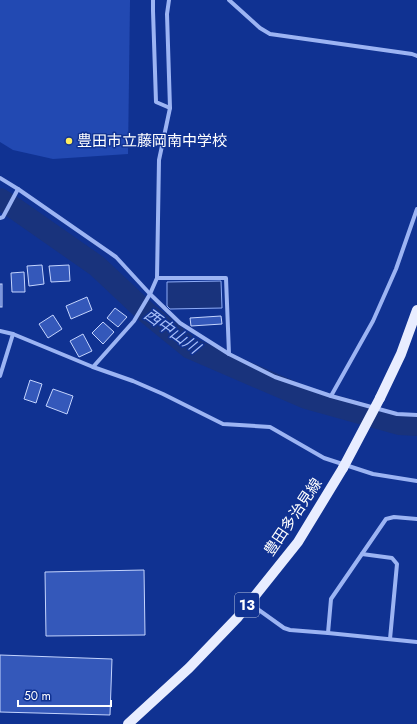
<svg xmlns="http://www.w3.org/2000/svg" width="417" height="724" viewBox="0 0 417 724" font-family="Jost,'Noto Sans JP',sans-serif">
  <style>
    .green { fill: #2249b2 }
    .water { fill: #19337c; stroke: #8eacf7 }
    .lines { fill: none; stroke-linecap: round; stroke-linejoin: round }
    .river { stroke: #19337c; stroke-width: 22 }
    .building { fill: #3458ba; stroke: #c4d4fe }
    .minor { stroke: #9cb4f3; stroke-width: 4 }
    .primary { stroke: #e8edff; stroke-width: 10 }
    .primary-bridge { stroke: #e8edff; stroke-width: 10 }
    .poi-dot { fill: #ffed5e; stroke: #103292; stroke-width: 1.5 }
    .labels { text-anchor: middle; dominant-baseline: central; stroke-width: 3; stroke-linejoin: round; paint-order: stroke }
    .shield { fill: #103292; stroke: #b7c2de; stroke-width: 1 }
    .shield-label { font-size: 14px; font-weight: bold; fill: #fff }
    .poi-label { font-size: 15px; fill: #fff; stroke: #103292; text-anchor: start }
    .street-label { font-size: 15px; fill: #fff; stroke: #103292 }
    .water-label { font-size: 16px; font-style: italic; fill: #a8bffa; stroke: #103292 }
  </style>
  <rect width="100%" height="100%" fill="#103292"/>
  <polygon class="green" points="0,0 130,0 128,154 53,159 13,150 0,142"/>
  <polygon class="water" points="221,281 222,308 170,309 167,306 167,282"/>
  <g class="lines">
    <polyline class="river" points="0,199 14,208 97,266 147,313 190,348 306,398 399,424 417,425"/>
  </g>
  <g class="building">
    <polygon points="42,265 44,284 29,286 27,266"/>
    <polygon points="69,265 70,281 51,282 49,266"/>
    <polygon points="24,272 25,292 12,292 11,273"/>
    <rect x="0" y="284" width="2" height="23"/>
    <polygon points="87,297 92,310 71,319 66,306"/>
    <polygon points="115,308 127,317 118,327 107,318"/>
    <polygon points="53,315 62,329 48,338 39,324"/>
    <polygon points="221,316 222,324 191,326 190,318"/>
    <polygon points="103,322 114,332 103,344 92,333"/>
    <polygon points="83,334 92,351 79,357 70,341"/>
    <polygon points="30,380 42,384 36,403 24,399"/>
    <polygon points="53,389 73,396 67,414 46,406"/>
    <polygon points="144,570 145,635 46,636 45,572"/>
    <polygon points="0,655 112,659 110,715 0,712"/>
  </g>
  <g class="lines">
    <g class="minor">
      <polyline points="153,0 153,11 156,102 170,108"/>
      <polyline points="229,0 260,28 270,34 412,54 417,56"/>
      <polyline points="0,178 18,189 116,257 150,294 180,323 229,354 275,377 331,396 397,414 417,415"/>
      <polyline points="0,218 3,217 18,189"/>
      <polyline points="157,278 226,278 229,354"/>
      <polyline points="0,331 13,334 93,367 133,381 163,394 223,424 270,427 324,458 373,474 417,481"/>
      <polyline points="93,367 134,321 150,294 157,278 159,160 170,108 167,14 169,0"/>
      <polyline points="0,376 13,334"/>
      <polyline points="331,396 373,321 396,269 417,209"/>
      <polyline points="362,554 392,558 397,564 390,639"/>
      <polyline points="249,603 284,628 290,630 328,633 417,642"/>
      <polyline points="328,633 331,599 386,519 394,517 417,519"/>
    </g>
    <g class="primary">
      <polyline points="380,398 401,354 417,310"/>
      <polyline points="128,724 189,668 238,617 298,542 343,468"/>
    </g>
    <polyline class="primary-bridge" points="343,468 380,398"/>
  </g>
  <circle class="poi-dot" cx="69" cy="141" r="4"/>
  <g class="labels">
    <rect class="shield" x="235" y="593" width="24" height="24" rx="3"/>
    <g class="shield-label">
      <text x="247" y="605">13</text>
    </g>
    <g class="poi-label">
      <text x="77" y="141">豊田市立藤岡南中学校</text>
    </g>
    <g class="street-label">
      <text transform="translate(293 517) rotate(-56)">豊田多治見線</text>
    </g>
    <g class="water-label">
      <text transform="translate(172 331) rotate(36)">西中山川</text>
    </g>
  </g>
  <path d="M18 700v6h93v-6" fill="none" stroke="#ffffff" stroke-width="2"/>
  <text x="24" y="700" font-size="12" fill="#ffffff" stroke="#103292" stroke-width="3" paint-order="stroke">50 m</text>
</svg>
